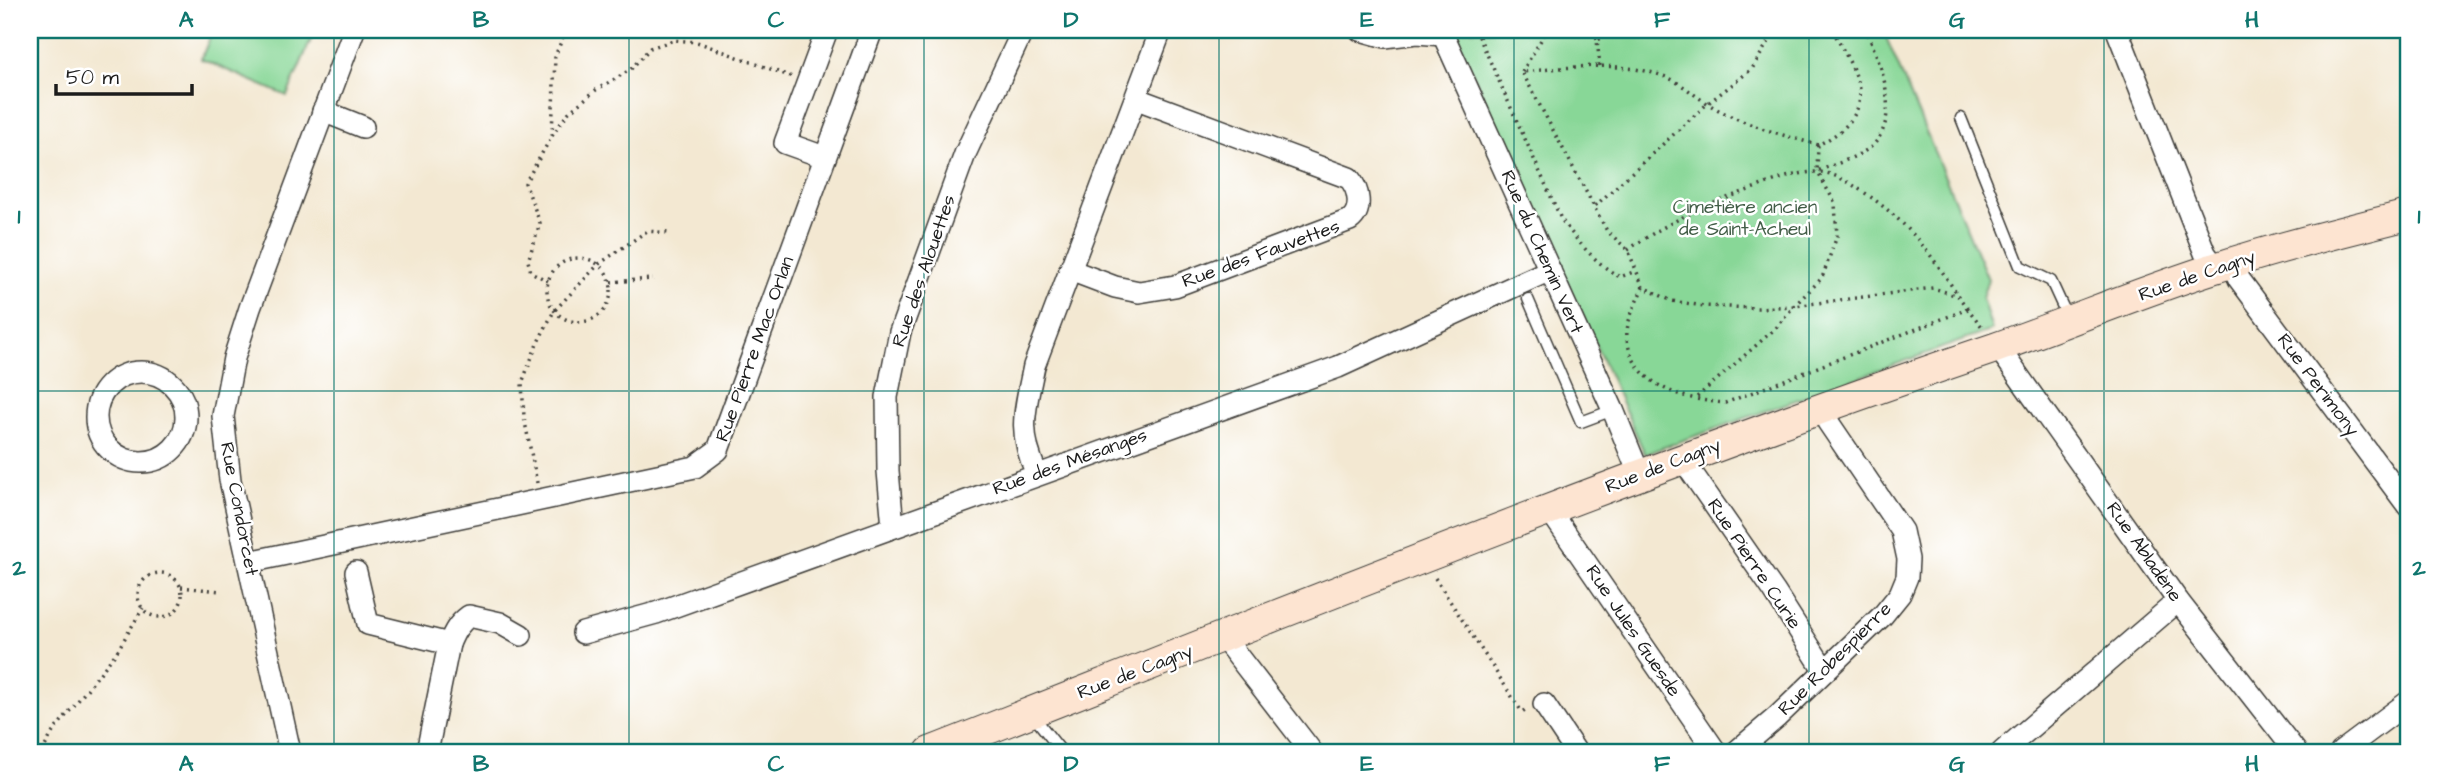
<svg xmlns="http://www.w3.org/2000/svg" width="2438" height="782" viewBox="0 0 2438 782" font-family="'Architects Daughter',sans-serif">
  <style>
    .green { fill: #88d797; stroke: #527a5a; stroke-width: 2 }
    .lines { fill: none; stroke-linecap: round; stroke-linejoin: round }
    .lane-casing { stroke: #3c3b37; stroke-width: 13 }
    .street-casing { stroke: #3c3b37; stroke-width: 24 }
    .secondary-casing { stroke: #3c3b37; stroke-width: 32 }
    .path { stroke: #3c3b37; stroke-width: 3.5; stroke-dasharray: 2 5; stroke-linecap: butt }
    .lane { stroke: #fff; stroke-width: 10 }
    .street { stroke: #fff; stroke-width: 21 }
    .secondary { stroke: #fde4d1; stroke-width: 30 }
    .grid { fill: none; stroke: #0f766e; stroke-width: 2; stroke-opacity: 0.55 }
    .labels { text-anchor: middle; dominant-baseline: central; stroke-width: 5; stroke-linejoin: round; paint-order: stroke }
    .park-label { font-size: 19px; fill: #425d47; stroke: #fff }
    .street-label { font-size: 19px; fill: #1c1c1c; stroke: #fff }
    .neatline { fill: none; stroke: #0f766e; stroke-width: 2.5 }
    .grid-label { font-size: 23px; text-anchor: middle; font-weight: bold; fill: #0f766e }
  </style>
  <rect width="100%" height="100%" fill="#fff"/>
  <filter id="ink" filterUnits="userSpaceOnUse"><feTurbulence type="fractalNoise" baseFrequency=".0143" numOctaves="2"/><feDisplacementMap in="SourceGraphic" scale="14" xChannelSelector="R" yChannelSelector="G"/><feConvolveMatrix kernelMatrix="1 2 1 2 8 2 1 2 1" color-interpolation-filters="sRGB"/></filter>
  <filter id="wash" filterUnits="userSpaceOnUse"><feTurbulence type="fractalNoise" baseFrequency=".00686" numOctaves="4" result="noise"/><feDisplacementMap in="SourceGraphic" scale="28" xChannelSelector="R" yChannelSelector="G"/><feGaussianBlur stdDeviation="1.57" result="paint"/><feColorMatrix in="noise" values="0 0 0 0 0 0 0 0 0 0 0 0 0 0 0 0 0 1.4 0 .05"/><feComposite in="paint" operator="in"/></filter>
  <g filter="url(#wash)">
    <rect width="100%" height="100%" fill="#f3e8d2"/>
    <g class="green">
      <polygon points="213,30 315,30 287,96 201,59"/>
      <polygon points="1453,30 1883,30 1988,279 1982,298 1992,330 1645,454"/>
    </g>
  </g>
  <g filter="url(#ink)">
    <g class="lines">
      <g class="lane-casing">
        <g id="lane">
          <polyline points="1961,118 2020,266 2051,281 2068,318"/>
          <polyline points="1528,299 1581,422 1613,410"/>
          <polyline points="1031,713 1062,752"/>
        </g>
      </g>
      <g class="street-casing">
        <g id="street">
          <polyline points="1360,30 1385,37 1417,33 1443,35"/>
          <polyline points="1441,30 1613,410 1640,476"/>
          <polyline points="2117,30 2205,253 2215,267"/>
          <polyline points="323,111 363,127"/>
          <polyline points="824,157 785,143 827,30"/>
          <polyline points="2232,263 2239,279 2408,506"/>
          <path d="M 1070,270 L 1115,287 L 1139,292 L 1175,286 L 1350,220 C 1363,210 1359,189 1349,178 L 1137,99"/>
          <polyline points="2002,345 2005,357 2178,601 2296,752"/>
          <circle cx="141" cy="417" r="45"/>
          <polyline points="1686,457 1692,473 1774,591 1825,671"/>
          <path d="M 1037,474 C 1017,431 1025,410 1034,366 L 1161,30"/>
          <polyline points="1549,509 1716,752"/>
          <polyline points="893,527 888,471 887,397 900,332 965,154 1023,30"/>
          <polyline points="249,562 695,467 718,450 872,30"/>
          <path d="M 356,572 L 368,624 L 449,644 C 454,632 458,624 469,616 L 500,623 L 521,635"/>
          <polyline points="583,633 656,613 1338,367 1550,270"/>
          <polyline points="1223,637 1312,752"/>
          <polyline points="1544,704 1576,752"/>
          <polyline points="290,752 230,480 223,416 234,358 250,308 354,30"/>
          <polyline points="427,752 449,644"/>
          <polyline points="1736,752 1777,717 1883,615 1900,594 1907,577 1908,559 1902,531 1828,422 1822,407"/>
          <polyline points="2002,752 2178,601"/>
          <polyline points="2341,752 2408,702"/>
        </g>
      </g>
      <g class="secondary-casing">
        <path id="secondary" d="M 930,752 C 1283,613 1635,470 1995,348 C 2069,322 2142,291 2218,267 C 2280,247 2344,231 2408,215"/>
      </g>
      <g class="path">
        <path d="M 1476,30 L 1561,219 C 1578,242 1595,263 1620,277 L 1636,271"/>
        <polyline points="1596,30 1597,40"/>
        <path d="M 1833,30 C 1839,44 1860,77 1860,91 C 1861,119 1839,134 1818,145 L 1817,171 C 1833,165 1865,155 1875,143 C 1901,112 1880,62 1866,30"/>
        <polyline points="1600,66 1597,40 1622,30"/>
        <polyline points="1522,72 1547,30"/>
        <polyline points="552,136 568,113 596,90 630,70 650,48 674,40 697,42 792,77"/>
        <path d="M 1818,145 C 1785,136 1735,122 1707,103 C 1693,95 1682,83 1666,77 C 1619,60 1570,67 1522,72 L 1607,231 L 1628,250 L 1643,287 L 1672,301 L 1704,306 L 1758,308 L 1794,306 L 1933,288 L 1958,296 L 1968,309"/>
        <polyline points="1595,206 1707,104 1752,69 1767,44 1772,30"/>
        <path d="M 1628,250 C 1664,224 1701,207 1743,192 C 1766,184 1791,173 1815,172 C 1830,171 1847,181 1859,189 C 1905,219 1928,249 1957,294"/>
        <circle cx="579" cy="290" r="32"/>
        <polyline points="548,281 531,272 528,261 540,223 525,183 552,136 555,56 566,30"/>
        <polyline points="611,282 653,279"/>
        <path d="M 1643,287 C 1637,302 1625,322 1627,339 C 1634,387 1685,400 1725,403 L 1968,309 L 1983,328"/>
        <polyline points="1697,397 1776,328 1794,306 1822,278 1837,236 1835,203 1817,171"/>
        <polyline points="537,483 524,417 522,383 537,344 554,311 599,264 647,231 669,233"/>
        <circle cx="160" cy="595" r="22"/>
        <polyline points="1435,578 1522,712 1526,709 1527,711"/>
        <polyline points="181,587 220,591"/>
        <polyline points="42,752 53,732 116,653 143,608"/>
      </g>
      <use href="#lane" class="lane"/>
      <use href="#street" class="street"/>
      <use href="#secondary" class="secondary"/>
    </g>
  </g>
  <path class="grid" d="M 334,30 L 334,752M 629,30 L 629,752M 924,30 L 924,752M 1219,30 L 1219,752M 1514,30 L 1514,752M 1809,30 L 1809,752M 2104,30 L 2104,752M 30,391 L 2408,391"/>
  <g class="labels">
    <g class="park-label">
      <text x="1745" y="207">Cimetière ancien<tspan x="1745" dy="22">de Saint-Acheul</tspan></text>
    </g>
    <g class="street-label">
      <text transform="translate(1542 252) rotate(66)">Rue du Chemin Vert</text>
      <text transform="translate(1261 254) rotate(-20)">Rue des Fauvettes</text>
      <text transform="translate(924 271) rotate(-71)">Rue des Alouettes</text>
      <text transform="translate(2197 276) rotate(-19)">Rue de Cagny</text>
      <text transform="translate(755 349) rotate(-70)">Rue Pierre Mac Orlan</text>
      <text transform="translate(2318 385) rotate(53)">Rue Perimony</text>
      <text transform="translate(1070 462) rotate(-20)">Rue des Mésanges</text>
      <text transform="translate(1663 466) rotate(-21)">Rue de Cagny</text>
      <text transform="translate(239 509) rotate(79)">Rue Condorcet</text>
      <text transform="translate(2144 552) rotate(55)">Rue Abladène</text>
      <text transform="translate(1754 564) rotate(56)">Rue Pierre Curie</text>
      <text transform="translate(1633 631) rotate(56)">Rue Jules Guesde</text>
      <text transform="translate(1835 659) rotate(-45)">Rue Robespierre</text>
      <text transform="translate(1135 672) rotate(-21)">Rue de Cagny</text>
    </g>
  </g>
  <rect width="2438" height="782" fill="none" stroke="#fff" stroke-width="77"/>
  <path d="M56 84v10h136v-10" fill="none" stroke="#1c1c1c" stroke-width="3.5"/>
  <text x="66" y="84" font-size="21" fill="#1c1c1c" stroke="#ffffff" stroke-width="5" paint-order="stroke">50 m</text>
  <rect x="38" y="38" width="2362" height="706" class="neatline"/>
  <g class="grid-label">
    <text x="186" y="27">A</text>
    <text x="481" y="27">B</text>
    <text x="776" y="27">C</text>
    <text x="1071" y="27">D</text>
    <text x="1367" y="27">E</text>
    <text x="1662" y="27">F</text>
    <text x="1957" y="27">G</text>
    <text x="2252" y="27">H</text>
    <text x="19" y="223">1</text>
    <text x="2419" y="223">1</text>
    <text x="19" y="575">2</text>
    <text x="2419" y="575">2</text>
    <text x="186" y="771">A</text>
    <text x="481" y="771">B</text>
    <text x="776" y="771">C</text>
    <text x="1071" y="771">D</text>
    <text x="1367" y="771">E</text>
    <text x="1662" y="771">F</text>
    <text x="1957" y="771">G</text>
    <text x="2252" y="771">H</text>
  </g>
</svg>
